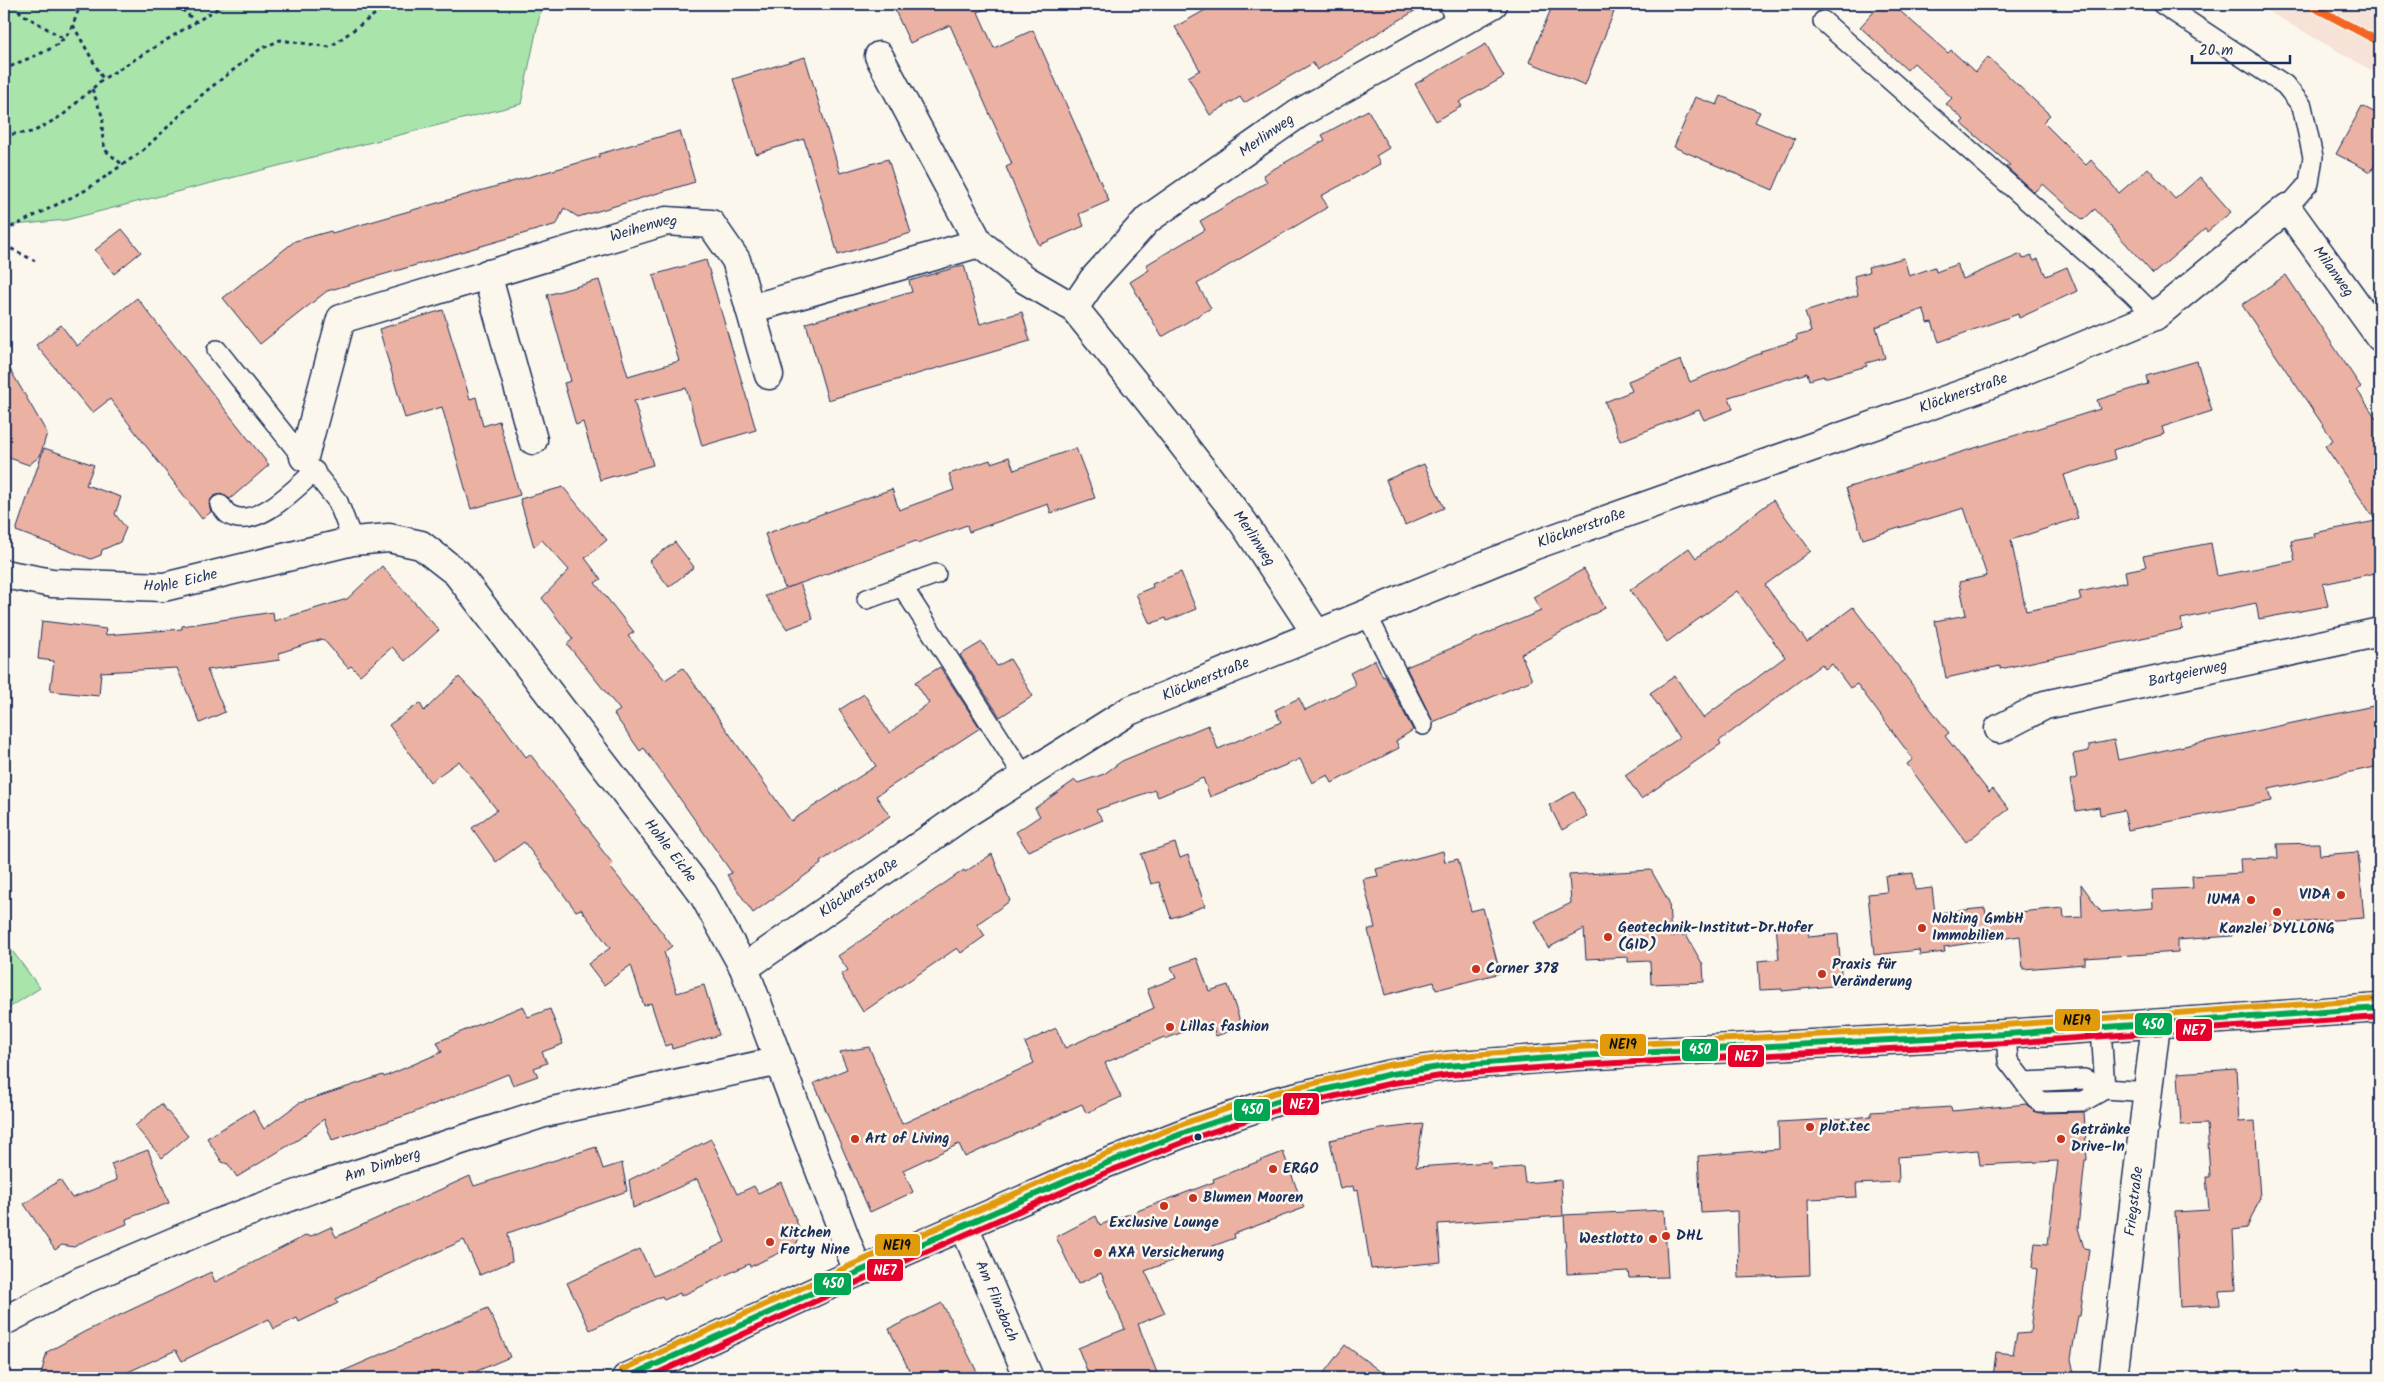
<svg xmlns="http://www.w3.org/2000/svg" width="2384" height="1382" viewBox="0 0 2384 1382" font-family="Kalam,sans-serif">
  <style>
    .built { fill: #f6e2d6 }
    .green { fill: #a9e5ab; stroke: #628a84 }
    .building { fill: #ebb1a3; stroke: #1b2f5e }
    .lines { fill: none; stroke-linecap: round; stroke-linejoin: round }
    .service-casing { stroke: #1b2f5e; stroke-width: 22 }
    .minor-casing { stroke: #1b2f5e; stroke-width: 31 }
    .secondary-casing { stroke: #1b2f5e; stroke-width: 31 }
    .path { stroke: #1b2f5e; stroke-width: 3; stroke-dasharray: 4 4; stroke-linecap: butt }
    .service { stroke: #fbf7ec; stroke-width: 19 }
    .minor { stroke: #fbf7ec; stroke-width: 28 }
    .secondary { stroke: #fbf7ec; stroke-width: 28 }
    .bus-1-casing { stroke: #fbf7ec; stroke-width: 10 }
    .bus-2-casing { stroke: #fbf7ec; stroke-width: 10 }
    .bus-3-casing { stroke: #fbf7ec; stroke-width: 10 }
    .bus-1 { stroke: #00a651; stroke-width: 6 }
    .bus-2 { stroke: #e4002b; stroke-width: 6 }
    .bus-3 { stroke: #e19a09; stroke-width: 6 }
    .rail-1-casing { stroke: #fbf7ec; stroke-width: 11 }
    .rail-1 { stroke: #f26522; stroke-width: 8 }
    .poi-dot { fill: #c8321e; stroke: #fbf7ec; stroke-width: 2 }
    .bus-dot { fill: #1b2f5e; stroke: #fbf7ec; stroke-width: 2 }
    .labels { text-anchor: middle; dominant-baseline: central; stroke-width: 5; stroke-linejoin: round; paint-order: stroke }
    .street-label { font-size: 15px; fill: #1b2f5e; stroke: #fbf7ec }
    .poi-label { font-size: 15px; font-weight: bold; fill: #1b2f5e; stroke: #fbf7ec; text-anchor: start }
    .line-badge { stroke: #fbf7ec; stroke-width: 2 }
    .badge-label { font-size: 14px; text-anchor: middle; font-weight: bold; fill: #fff }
    .pale-badge-label { font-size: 14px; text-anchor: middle; font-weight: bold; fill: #111 }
  </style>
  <rect width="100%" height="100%" fill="#fbf7ec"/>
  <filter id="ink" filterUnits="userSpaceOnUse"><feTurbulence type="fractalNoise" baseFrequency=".02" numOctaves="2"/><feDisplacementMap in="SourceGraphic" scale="10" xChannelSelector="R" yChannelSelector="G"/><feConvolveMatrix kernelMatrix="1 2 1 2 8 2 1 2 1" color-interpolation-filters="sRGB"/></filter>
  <g filter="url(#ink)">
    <polygon class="built" points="2255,4 2357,4 2380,16 2380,75"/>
    <g class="green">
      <polygon points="4,4 542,4 521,104 66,220 4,226"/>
      <polygon points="4,940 40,988 4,1011"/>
    </g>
    <g class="building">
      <polygon points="892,4 997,4 978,12 994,48 1033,30 1109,201 1079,214 1084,226 1039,245 1006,167 1012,164 950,25 910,43"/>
      <polygon points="1216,4 1426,4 1317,70 1313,63 1244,103 1240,97 1210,115 1188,77 1200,70 1175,27"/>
      <polygon points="1553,4 1594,4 1614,12 1585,85 1529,62"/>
      <polygon points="1881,4 1892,4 1948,53 1951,50 1975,72 1988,57 2050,115 2043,122 2086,165 2091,160 2119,193 2148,168 2175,199 2200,177 2231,212 2207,232 2205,229 2153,274 2095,209 2083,220 2043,184 2034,192 2006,167 2010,165 1961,123 1964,120 1946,104 1952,98 1914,63 1907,70 1860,27"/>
      <polygon points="1486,44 1504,77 1459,102 1462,106 1436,121 1415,84"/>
      <polygon points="805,57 840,173 888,159 911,233 838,255 804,139 756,154 733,79"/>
      <polygon points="1721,96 1760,112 1755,122 1795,139 1773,190 1674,147 1695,97 1717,105"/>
      <polygon points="2362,106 2380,115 2380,155 2371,172 2336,154"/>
      <polygon points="1368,110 1389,148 1376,156 1380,164 1321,196 1328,207 1197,284 1211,308 1162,337 1130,282 1149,270 1146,265 1205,230 1200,221 1267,182 1263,175 1325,140 1322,135"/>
      <polygon points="680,131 695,182 578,217 564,208 557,224 327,291 260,344 223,298 295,241 331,231 332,233 571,165 599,157 599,154"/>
      <polygon points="122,229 141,252 114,274 95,250"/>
      <polygon points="2021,254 2023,259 2031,255 2034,261 2038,259 2046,276 2067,267 2077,291 2019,318 2018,314 1939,342 1932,322 1928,323 1923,309 1876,327 1885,358 1866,363 1867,366 1824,378 1824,376 1809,380 1807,373 1729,397 1733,409 1704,420 1699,410 1620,441 1605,402 1632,391 1628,381 1681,360 1690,382 1761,353 1761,351 1797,340 1796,336 1811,332 1805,312 1858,295 1854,276 1869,272 1868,267 1904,258 1909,276 1935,267 1936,272 1957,264 1963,279"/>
      <polygon points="706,260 756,430 702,446 686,388 634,401 653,465 600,480 583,422 576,425 564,383 571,381 547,295 599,280 628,376 679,361 653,275"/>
      <polygon points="964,265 980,324 1022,312 1030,341 828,400 806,323 912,292 909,281"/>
      <polygon points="2286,275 2361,387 2357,390 2380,424 2380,572 2323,584 2328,606 2259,619 2256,603 2181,619 2183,629 2000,669 2000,666 1946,678 1935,621 1966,615 1959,582 1987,576 1964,508 1863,539 1846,488 2100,409 2097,400 2148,384 2146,376 2197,361 2212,411 2162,427 2164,434 2113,450 2115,459 2064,475 2078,518 2011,540 2026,611 2081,600 2079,592 2127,582 2125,571 2146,567 2143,556 2211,543 2217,576 2295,561 2291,541 2315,537 2314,533 2376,521 2325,446 2333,440 2242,305"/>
      <polygon points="137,298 269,465 230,499 221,494 212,498 209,504 211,512 202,519 110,399 92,413 36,345 61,325 77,346"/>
      <polygon points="443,310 470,399 476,397 483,426 499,421 520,495 471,509 442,407 405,418 379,329"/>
      <polygon points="4,359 47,433 40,456 29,465 4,456"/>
      <polygon points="44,448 94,465 86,485 121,497 115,514 126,528 120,542 102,550 101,555 91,559 16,531"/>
      <polygon points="1076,448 1095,498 1051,513 1048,504 969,532 967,525 917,543 916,541 785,589 765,534 892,489 899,510 954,490 949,474 990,460 991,463 1009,457 1014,470"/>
      <polygon points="1424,464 1444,508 1405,525 1386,480"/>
      <polygon points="563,487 607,540 585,558 601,579 595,583 634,632 628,636 665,680 683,668 791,821 876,766 839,710 864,694 889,733 929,703 915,682 940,667 980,728 876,796 890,816 820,862 821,864 753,913 727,875 732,873 678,796 644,748 640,751 614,714 620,710 567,644 573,639 542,598 569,570 542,540 534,547 520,499"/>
      <polygon points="1773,500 1811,551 1765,585 1807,642 1853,607 1949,733 1945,736 1989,792 1993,789 2009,809 1966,842 1907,764 1913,759 1857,684 1850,688 1832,664 1825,669 1822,664 1719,741 1721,744 1641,799 1625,775 1679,738 1650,693 1675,676 1703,718 1785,657 1737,591 1667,642 1630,590 1689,548 1696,558"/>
      <polygon points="675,542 694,567 669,587 649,561"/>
      <polygon points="382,566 439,630 405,661 392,647 360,675 351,666 348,668 323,639 279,653 280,660 207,670 225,712 200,723 177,668 101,672 99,696 50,691 54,661 38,659 42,621 106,629 105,635 182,629 182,626 273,612 274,621 347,599"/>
      <polygon points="1584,569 1605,608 1521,654 1532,680 1433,722 1406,667 1541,611 1533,597"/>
      <polygon points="1181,572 1196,609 1167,621 1166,618 1150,624 1136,594 1153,587 1152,584"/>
      <polygon points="800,583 813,619 787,629 765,596"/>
      <polygon points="982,642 997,666 1010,659 1033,696 1000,717 960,655"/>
      <polygon points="1375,660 1383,677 1385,676 1413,730 1396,741 1399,748 1332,783 1328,775 1312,783 1300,759 1210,797 1203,778 1158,797 1155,790 1096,810 1103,820 1028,851 1016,832 1040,816 1035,808 1075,780 1078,783 1104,774 1122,761 1208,725 1218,749 1281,722 1275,710 1299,698 1305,710 1356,685 1350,673"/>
      <polygon points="459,677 496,716 526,757 530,754 600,844 598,845 613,864 610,867 652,919 672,946 664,952 677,993 704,985 719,1035 672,1049 671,1044 665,1046 651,1003 644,1006 631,965 604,985 588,964 610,948 581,909 576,911 524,842 496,862 472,828 497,810 459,761 430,782 389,725 420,703 424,711"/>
      <polygon points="2373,706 2374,711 2380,709 2380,766 2269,789 2272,801 2128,830 2124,810 2100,815 2099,807 2076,811 2070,780 2077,778 2073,754 2089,751 2089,745 2114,740 2118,760"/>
      <polygon points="1574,792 1587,816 1562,830 1549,805"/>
      <polygon points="1175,843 1180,858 1188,855 1205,906 1171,918 1159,882 1151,884 1141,854"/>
      <polygon points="2319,843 2320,855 2358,852 2364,918 2231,927 2232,936 2178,940 2178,952 2085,958 2085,964 2023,969 2020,936 1944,947 1945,952 1920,955 1919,950 1874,955 1868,894 1887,892 1885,876 1913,873 1915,890 1932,888 1935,913 1985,908 1986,915 2063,908 2064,918 2082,917 2081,884 2101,912 2153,908 2152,890 2193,888 2192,876 2241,873 2240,859 2278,858 2277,844"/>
      <polygon points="1443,851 1445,862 1458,859 1471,911 1483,908 1500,973 1436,990 1434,982 1385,995 1368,930 1375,928 1363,879 1378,876 1376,869"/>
      <polygon points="992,854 1010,901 977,924 985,936 961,953 957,948 863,1012 841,975 848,970 838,956 964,870 965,872"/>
      <polygon points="1651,870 1669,902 1671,936 1686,935 1703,965 1704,982 1651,984 1650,961 1628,962 1628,957 1586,959 1584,929 1548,948 1535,921 1571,903 1569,875"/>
      <polygon points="1807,922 1809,937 1838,934 1842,985 1782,991 1782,989 1760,990 1758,961 1779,959 1776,925"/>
      <polygon points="1197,958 1209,991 1228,985 1242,1027 1216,1036 1211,1021 1165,1039 1164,1037 1105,1063 1121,1097 1086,1113 1082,1104 965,1157 959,1144 903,1170 913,1192 870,1212 814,1083 847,1069 840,1052 869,1047 902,1124 1034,1063 1025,1043 1056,1028 1065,1048 1154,1008 1147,989 1176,978 1171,967"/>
      <polygon points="523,1006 528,1017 550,1009 563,1044 542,1052 547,1063 534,1068 538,1076 513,1085 508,1074 410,1114 332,1140 324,1119 299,1139 237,1177 228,1164 222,1162 207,1138 253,1110 264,1129 299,1103 383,1075 384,1077 442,1052 437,1042"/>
      <polygon points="2236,1069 2239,1122 2255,1121 2260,1198 2247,1228 2233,1230 2236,1290 2219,1291 2220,1305 2180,1307 2175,1212 2209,1210 2206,1177 2210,1177 2207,1124 2181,1125 2178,1073"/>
      <polygon points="161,1104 188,1136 162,1158 135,1126"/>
      <polygon points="2027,1104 2035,1112 2040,1113 2084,1112 2087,1160 2085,1160 2078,1228 2084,1248 2089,1249 2080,1316 2078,1316 2071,1359 2075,1378 1993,1378 1996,1352 2013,1354 2017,1334 2030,1333 2037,1269 2032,1268 2035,1243 2048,1244 2058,1161 1980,1165 1978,1150 1898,1157 1899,1182 1856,1184 1857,1197 1808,1199 1810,1275 1739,1278 1737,1211 1701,1213 1698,1156 1779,1149 1778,1122 1853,1118 1871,1116 1871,1112 1951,1107 1952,1111"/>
      <polygon points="1423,1124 1416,1167 1491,1162 1492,1169 1523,1167 1525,1183 1561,1180 1563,1216 1438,1224 1441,1262 1371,1269 1358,1190 1354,1191 1353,1186 1340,1189 1330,1140 1381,1129"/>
      <polygon points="711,1139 737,1194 754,1186 758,1193 781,1182 801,1233 796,1245 750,1267 749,1264 681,1296 680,1293 664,1300 662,1296 590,1330 567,1283 640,1249 653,1276 725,1242 697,1179 633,1208 629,1180"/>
      <polygon points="596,1147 603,1169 622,1163 627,1191 508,1233 512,1261 480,1275 464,1240 360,1287 336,1299 338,1303 299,1322 297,1318 274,1329 269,1319 182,1361 176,1350 115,1378 40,1378 47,1352 86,1331 211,1272 215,1282 307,1235 309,1237 331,1227 336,1237 470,1176 474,1186"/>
      <polygon points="148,1150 169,1203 126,1219 127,1224 84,1241 74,1247 62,1245 55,1250 24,1204 60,1180 72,1198 117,1180 111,1164"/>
      <polygon points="1283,1152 1304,1208 1234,1234 1235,1238 1145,1271 1165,1313 1138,1324 1159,1378 1090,1378 1078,1348 1125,1329 1101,1273 1078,1284 1056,1237 1096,1216 1100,1225 1214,1182 1213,1179"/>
      <polygon points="1664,1210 1668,1277 1629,1278 1628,1271 1567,1274 1564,1215"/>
      <polygon points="942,1303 969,1356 980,1378 913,1378 889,1329"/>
      <polygon points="488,1308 510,1357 477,1371 479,1378 327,1378"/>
      <polygon points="1345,1345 1389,1378 1320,1378"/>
    </g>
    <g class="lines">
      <g class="service-casing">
        <g id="service">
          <polyline points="1448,4 1458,23"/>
          <polyline points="2162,4 2285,85 2302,106 2313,157 2309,183 2287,208"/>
          <polyline points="1823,21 2131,292 2155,316"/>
          <polyline points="217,350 338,502 353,541"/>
          <path d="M 220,505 C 223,507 225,512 228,514 C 255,532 297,487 315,471"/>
          <polyline points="902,586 1024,776"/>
          <polyline points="867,599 936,574"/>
          <polyline points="1366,613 1423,725"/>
          <polyline points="2006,1034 2008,1061 2024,1082 2084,1079 2105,1089 2149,1092"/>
          <polyline points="2024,1082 2040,1102 2084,1101 2105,1089 2101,1028"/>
        </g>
      </g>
      <g class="minor-casing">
        <g id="minor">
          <path id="s1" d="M 879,56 L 979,243 L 1026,280 L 1074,308 L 1150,402 L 1243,522 L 1316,633"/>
          <polyline points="487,274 533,440"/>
          <path id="s2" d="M 1074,308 L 1093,280 L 1148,219 L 1298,114 L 1493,4"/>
          <polyline points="750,309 769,375"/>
          <path id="s3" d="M 304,457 L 341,319 L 666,221 L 711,224 L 736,260 L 750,309 L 979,243"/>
          <path id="s4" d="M 4,574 L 52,583 L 164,587 L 353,541 L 389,538 L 421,545 L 457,573 L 703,894 L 744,968 L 858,1272"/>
          <path id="s5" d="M 1999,729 L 2045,705 L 2380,632"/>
          <path id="s6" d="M 744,968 L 968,812 L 1129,711 L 1535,545 L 1999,381 L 2155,316 L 2287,208 L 2380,337"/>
          <path id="s7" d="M 964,1226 L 1029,1378"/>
          <path id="s8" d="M 4,1321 L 81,1281 L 216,1224 L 314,1188 L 544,1113 L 779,1061"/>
          <path id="s9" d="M 2113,1378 L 2156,1024"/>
        </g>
      </g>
      <g class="secondary-casing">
        <polyline id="secondary" points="626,1378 858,1272 1107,1163 1194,1129 1277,1101 1391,1074 1447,1066 1577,1056 2006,1034 2380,1008"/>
      </g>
      <g class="path">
        <polyline points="13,4 22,14 63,38"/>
        <polyline points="176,4 196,22"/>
        <polyline points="73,25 103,79"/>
        <path d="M 4,71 C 24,56 57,54 70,30 C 75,22 77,12 81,4"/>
        <polyline points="92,89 103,118 102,133 105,150 123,165"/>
        <polyline points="4,135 33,132 63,115 103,79 225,4"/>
        <polyline points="4,231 86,190 141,152 205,92 259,50 280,40 330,47 389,4"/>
        <polyline points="4,245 35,261"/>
      </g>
      <use href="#service" class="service"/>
      <use href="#minor" class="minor"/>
      <use href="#secondary" class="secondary"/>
      <g class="bus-1-casing">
        <polyline id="bus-1" points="626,1378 858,1272 1107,1163 1194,1129 1277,1101 1391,1074 1447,1066 1577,1056 2006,1034 2380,1008"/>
      </g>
      <g class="bus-2-casing">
        <polyline id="bus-2" points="647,1378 862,1280 1110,1171 1197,1137 1279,1109 1393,1083 1448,1075 1578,1065 2006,1043 2380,1017"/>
      </g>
      <g class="bus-3-casing">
        <polyline id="bus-3" points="622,1370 854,1264 1104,1155 1191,1121 1274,1093 1389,1065 1446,1057 1576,1047 2005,1025 2379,999"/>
      </g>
      <use href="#bus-1" class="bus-1"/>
      <use href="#bus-2" class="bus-2"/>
      <use href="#bus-3" class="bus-3"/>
      <g class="rail-1-casing">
        <polyline id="rail-1" points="2308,4 2380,42"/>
      </g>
      <use href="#rail-1" class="rail-1"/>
    </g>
  </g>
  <g class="poi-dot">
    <circle cx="2341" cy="895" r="5"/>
    <circle cx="2251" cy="900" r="5"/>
    <circle cx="2277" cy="912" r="5"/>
    <circle cx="1922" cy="928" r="5"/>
    <circle cx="1608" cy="937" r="5"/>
    <circle cx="1476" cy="969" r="5"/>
    <circle cx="1822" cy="974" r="5"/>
    <circle cx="1170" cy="1027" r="5"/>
    <circle cx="1810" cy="1127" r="5"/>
    <circle cx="855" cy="1139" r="5"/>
    <circle cx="2061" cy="1139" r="5"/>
    <circle cx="1273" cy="1169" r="5"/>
    <circle cx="1193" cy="1198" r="5"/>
    <circle cx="1164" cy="1206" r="5"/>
    <circle cx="1666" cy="1236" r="5"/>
    <circle cx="1653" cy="1239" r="5"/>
    <circle cx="770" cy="1242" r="5"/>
    <circle cx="1098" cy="1253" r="5"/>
  </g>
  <circle class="bus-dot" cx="1198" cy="1137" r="4.5"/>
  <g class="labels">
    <g class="street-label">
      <text stroke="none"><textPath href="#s2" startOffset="261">Merlinweg</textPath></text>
      <text stroke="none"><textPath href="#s3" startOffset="459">Weihenweg</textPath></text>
      <text stroke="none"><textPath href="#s6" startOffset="1812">Milanweg</textPath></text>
      <text stroke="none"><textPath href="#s6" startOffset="1356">Klöcknerstraße</textPath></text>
      <text stroke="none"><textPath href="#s6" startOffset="951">Klöcknerstraße</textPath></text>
      <text stroke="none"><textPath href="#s1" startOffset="620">Merlinweg</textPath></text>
      <text stroke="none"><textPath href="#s4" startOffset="178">Hohle Eiche</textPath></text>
      <text stroke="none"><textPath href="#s5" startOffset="198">Bartgeierweg</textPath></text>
      <text stroke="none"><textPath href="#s6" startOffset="546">Klöcknerstraße</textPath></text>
      <text stroke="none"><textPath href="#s4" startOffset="820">Hohle Eiche</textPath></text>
      <text stroke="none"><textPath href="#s6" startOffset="140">Klöcknerstraße</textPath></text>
      <text stroke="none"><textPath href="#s8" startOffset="410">Am Dimberg</textPath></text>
      <text stroke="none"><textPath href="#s9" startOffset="178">Friegstraße</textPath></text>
      <text stroke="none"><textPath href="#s7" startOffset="82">Am Flinsbach</textPath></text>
    </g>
    <g class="poi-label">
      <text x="2331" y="895" text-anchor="end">VIDA</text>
      <text x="2241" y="900" text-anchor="end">IUMA</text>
      <text x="1932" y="919">Nolting GmbH<tspan x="1932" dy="17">Immobilien</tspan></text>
      <text x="1618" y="928">Geotechnik-Institut-Dr.Hofer<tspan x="1618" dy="17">(GID)</tspan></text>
      <text x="2277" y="929" text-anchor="middle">Kanzlei DYLLONG</text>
      <text x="1832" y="965">Praxis für<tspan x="1832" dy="17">Veränderung</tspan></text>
      <text x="1486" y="969">Corner 378</text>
      <text x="1180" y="1027">Lillas fashion</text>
      <text x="1820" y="1127">plot.tec</text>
      <text x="2071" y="1130">Getränke<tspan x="2071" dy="17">Drive-In</tspan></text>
      <text x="865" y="1139">Art of Living</text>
      <text x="1283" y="1169">ERGO</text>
      <text x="1203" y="1198">Blumen Mooren</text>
      <text x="1164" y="1223" text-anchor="middle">Exclusive Lounge</text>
      <text x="780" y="1233">Kitchen<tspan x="780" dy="17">Forty Nine</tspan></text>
      <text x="1676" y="1236">DHL</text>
      <text x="1643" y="1239" text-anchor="end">Westlotto</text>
      <text x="1108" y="1253">AXA Versicherung</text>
    </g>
  </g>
  <g class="line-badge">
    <rect x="2054" y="1008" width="47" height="24" rx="5" fill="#e19a09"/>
    <rect x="2134" y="1012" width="39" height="24" rx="5" fill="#00a651"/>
    <rect x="2175" y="1018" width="38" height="24" rx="5" fill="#e4002b"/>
    <rect x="1599" y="1033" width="48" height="24" rx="5" fill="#e19a09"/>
    <rect x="1681" y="1038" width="38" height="24" rx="5" fill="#00a651"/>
    <rect x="1727" y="1044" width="38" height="24" rx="5" fill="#e4002b"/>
    <rect x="1282" y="1092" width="38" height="24" rx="5" fill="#e4002b"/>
    <rect x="1233" y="1098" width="38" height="24" rx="5" fill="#00a651"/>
    <rect x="874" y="1233" width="47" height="24" rx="5" fill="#e19a09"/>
    <rect x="866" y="1258" width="38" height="24" rx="5" fill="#e4002b"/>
    <rect x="813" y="1272" width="39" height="24" rx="5" fill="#00a651"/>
  </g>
  <g class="badge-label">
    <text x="2153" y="1029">450</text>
    <text x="2194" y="1035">NE7</text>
    <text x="1700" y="1054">450</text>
    <text x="1746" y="1061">NE7</text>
    <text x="1301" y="1109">NE7</text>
    <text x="1252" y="1114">450</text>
    <text x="885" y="1275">NE7</text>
    <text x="833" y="1288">450</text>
  </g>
  <g class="pale-badge-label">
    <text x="2077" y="1025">NE19</text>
    <text x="1623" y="1049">NE19</text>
    <text x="897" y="1250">NE19</text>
  </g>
  <rect width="2384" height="1382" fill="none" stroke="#fbf7ec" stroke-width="20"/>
  <rect x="10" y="10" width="2364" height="1362" fill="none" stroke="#1b2f5e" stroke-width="2" filter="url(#ink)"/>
  <path d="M2192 55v8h98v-8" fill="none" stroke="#1b2f5e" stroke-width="2.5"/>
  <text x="2199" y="55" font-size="15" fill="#1b2f5e" stroke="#fbf7ec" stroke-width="4" paint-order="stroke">20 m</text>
</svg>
